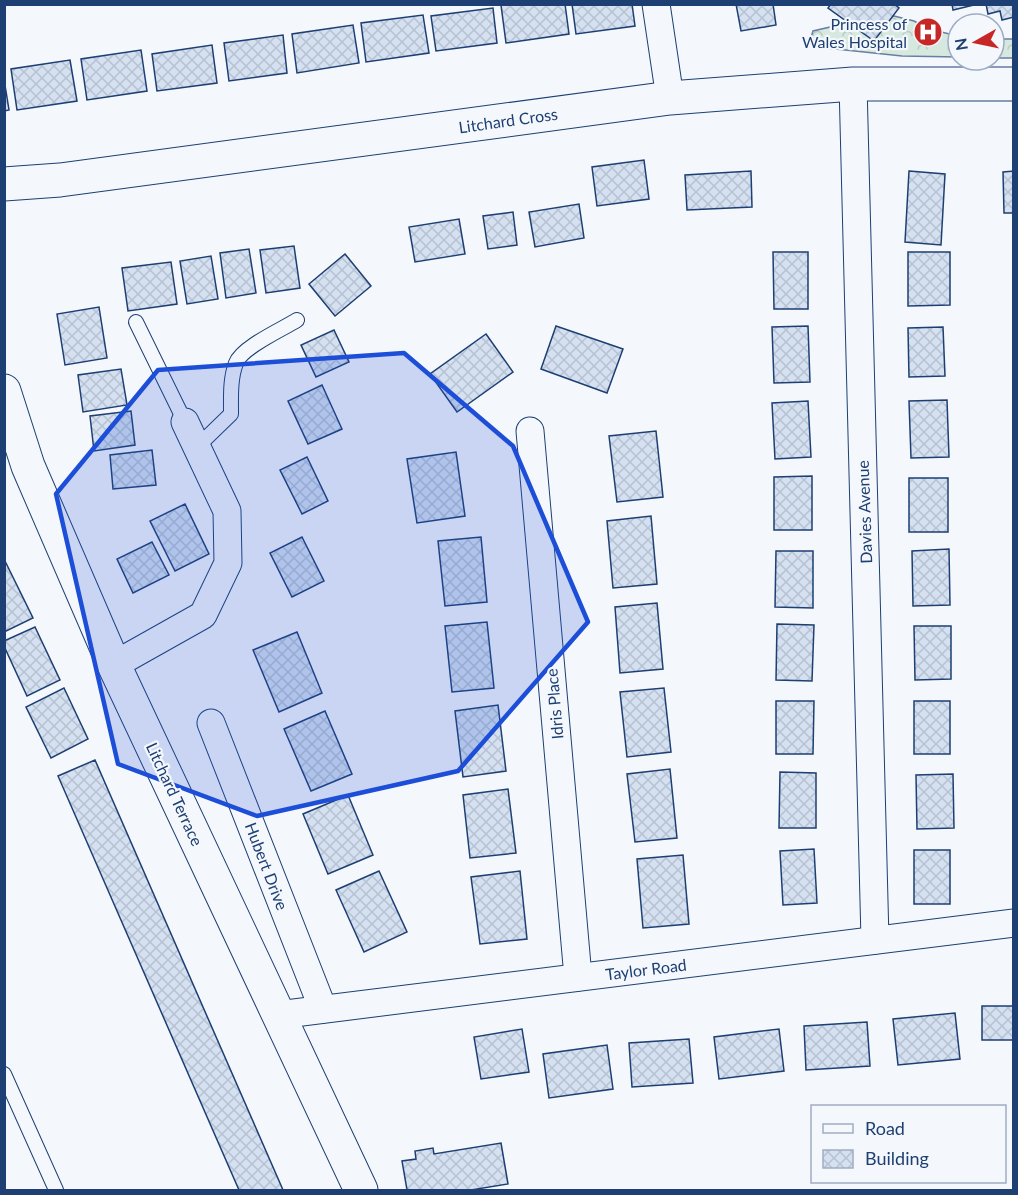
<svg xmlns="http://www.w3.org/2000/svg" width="1018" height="1195" viewBox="0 0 1018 1195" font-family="Lato,sans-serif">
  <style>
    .forest { fill: url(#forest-crowns); stroke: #687fa3; stroke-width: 1.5 }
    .building { fill: url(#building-cross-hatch); stroke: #1d3f73; stroke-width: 1.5 }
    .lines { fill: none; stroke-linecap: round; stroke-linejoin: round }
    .service-casing { stroke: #1d3f73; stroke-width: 16 }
    .minor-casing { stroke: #1d3f73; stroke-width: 29 }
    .tertiary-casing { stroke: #1d3f73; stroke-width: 35 }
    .secondary-casing { stroke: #1d3f73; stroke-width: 35 }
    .service { stroke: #f4f7fb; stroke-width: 14 }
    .minor { stroke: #f4f7fb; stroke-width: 27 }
    .tertiary { stroke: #f4f7fb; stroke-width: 33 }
    .secondary { stroke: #f4f7fb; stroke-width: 33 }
    .marked { fill: #1d4ed8; fill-opacity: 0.2; stroke: #1d4ed8; stroke-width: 4.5; stroke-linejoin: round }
    .labels { text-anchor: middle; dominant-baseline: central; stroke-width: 4.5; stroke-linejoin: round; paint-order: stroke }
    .poi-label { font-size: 16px; fill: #1d3f73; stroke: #f4f7fb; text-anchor: end }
    .street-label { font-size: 16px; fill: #1d3f73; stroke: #f4f7fb }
  </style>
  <defs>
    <pattern id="forest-crowns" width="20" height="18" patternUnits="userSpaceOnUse" patternTransform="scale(1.5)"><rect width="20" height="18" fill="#d7e8df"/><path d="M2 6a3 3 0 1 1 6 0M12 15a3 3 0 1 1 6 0" fill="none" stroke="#b8c8c3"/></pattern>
    <pattern id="building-cross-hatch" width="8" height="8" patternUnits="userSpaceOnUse" patternTransform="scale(1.5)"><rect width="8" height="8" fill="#d5e0f0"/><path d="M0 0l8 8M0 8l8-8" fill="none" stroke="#b6c1d1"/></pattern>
  </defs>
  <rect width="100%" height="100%" fill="#f4f7fb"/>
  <g class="forest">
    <polygon points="894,16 914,21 929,29 958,36 958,57 902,56 817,47 810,41 813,31 865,19"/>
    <rect x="994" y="39" width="19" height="19"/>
  </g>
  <g class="building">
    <polygon points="507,4 565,4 569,34 506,43 501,5"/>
    <polygon points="572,4 632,4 635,26 576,34"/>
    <polygon points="736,4 773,4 776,25 741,31"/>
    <polygon points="831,4 894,4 899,8 874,41 828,8"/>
    <polygon points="952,4 978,4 953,10"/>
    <polygon points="986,4 1014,4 1014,17 1002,20 1000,11 988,14"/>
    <polygon points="493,8 497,43 436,51 431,16"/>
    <polygon points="423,15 429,53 366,62 361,23"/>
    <polygon points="353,25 359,63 297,73 292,34"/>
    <polygon points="283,35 287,73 229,81 224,43"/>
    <polygon points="212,45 217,83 157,91 152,54"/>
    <polygon points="141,50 147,91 87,100 81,59"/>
    <polygon points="70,60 77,101 17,110 11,69"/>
    <polygon points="4,79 9,110 4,111"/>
    <polygon points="644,160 649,199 597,206 592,167"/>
    <polygon points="751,171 752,207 687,210 685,175"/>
    <polygon points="909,171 945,174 941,245 905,242"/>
    <polygon points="1014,171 1014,213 1004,213 1003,172"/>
    <polygon points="579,204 584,238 535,247 529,212"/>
    <polygon points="513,212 517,245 488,249 483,216"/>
    <polygon points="459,219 465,254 415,262 409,227"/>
    <polygon points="294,246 300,288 266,293 260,250"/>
    <polygon points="249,249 256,293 226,298 220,253"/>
    <polygon points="773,252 808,252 808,309 774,309"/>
    <polygon points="908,252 950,252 950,305 908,306"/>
    <polygon points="345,254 371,286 335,316 309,284"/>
    <polygon points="211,256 218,299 187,304 180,261"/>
    <polygon points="171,262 177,304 128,311 122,268"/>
    <polygon points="99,307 107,358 65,365 57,314"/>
    <polygon points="556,326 623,349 607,393 541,369"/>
    <polygon points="808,326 810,382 774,383 772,327"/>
    <polygon points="943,327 945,376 909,377 908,328"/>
    <polygon points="334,330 349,362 316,377 301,345"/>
    <polygon points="486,334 513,372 457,412 430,374"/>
    <polygon points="121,369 127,405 83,412 78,375"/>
    <polygon points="322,385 342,429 308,444 288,401"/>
    <polygon points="947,400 949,457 911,458 909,401"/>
    <polygon points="808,401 811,457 775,459 772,403"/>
    <polygon points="131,411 135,445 94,451 90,416"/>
    <polygon points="656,431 663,497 617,502 609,436"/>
    <polygon points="152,450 156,485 113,489 110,455"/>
    <polygon points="456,452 465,516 417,523 407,459"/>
    <polygon points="307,457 328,501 302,514 280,470"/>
    <polygon points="812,476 812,530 774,530 774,477"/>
    <rect x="909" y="478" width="39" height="54"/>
    <polygon points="185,504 209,554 175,571 150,521"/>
    <polygon points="651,516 657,584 613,588 607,521"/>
    <polygon points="302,537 324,581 292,597 270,553"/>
    <polygon points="481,537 487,602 445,606 438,541"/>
    <polygon points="152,542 169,575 133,593 117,559"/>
    <polygon points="949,549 950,605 913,606 912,551"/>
    <polygon points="776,551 813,551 813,608 775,607"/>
    <polygon points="4,559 33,618 4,632"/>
    <polygon points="657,603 663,669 620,673 615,607"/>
    <polygon points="487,622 494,688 452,692 445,626"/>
    <polygon points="777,624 814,625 812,681 776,680"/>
    <polygon points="914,626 951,626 951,679 915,680"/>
    <polygon points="35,627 60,680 27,696 4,646 4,641"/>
    <polygon points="297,632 322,693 279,712 253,650"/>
    <polygon points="64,688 88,739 51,758 26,707"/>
    <polygon points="664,688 671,752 627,757 620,692"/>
    <polygon points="776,701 814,701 813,754 776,754"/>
    <rect x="914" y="701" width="36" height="53"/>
    <polygon points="498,705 506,771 463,777 455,711"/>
    <polygon points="325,711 352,774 311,791 284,729"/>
    <polygon points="95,760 283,1190 239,1190 58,776"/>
    <polygon points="670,769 677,838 635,842 627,774"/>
    <polygon points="780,772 816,773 816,828 779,828"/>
    <polygon points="953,774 954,828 917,829 916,775"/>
    <polygon points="508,789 516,853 470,858 463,795"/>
    <polygon points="348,795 373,855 328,874 303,814"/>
    <polygon points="814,849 817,903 783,905 780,851"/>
    <rect x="914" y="850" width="36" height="54"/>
    <polygon points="683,855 689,924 643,928 637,859"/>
    <polygon points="379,871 407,932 364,952 336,890"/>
    <polygon points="520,871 527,939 480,944 471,877"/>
    <rect x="982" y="1006" width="32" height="34"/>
    <polygon points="955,1013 960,1059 898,1065 893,1019"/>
    <polygon points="867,1022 870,1066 806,1070 804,1026"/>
    <polygon points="522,1029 529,1072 481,1079 474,1037"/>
    <polygon points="779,1029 784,1071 719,1079 714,1037"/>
    <polygon points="689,1039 693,1083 632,1087 629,1043"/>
    <polygon points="607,1045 613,1089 549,1098 543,1054"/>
    <polygon points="501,1143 508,1184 471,1190 407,1190 402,1161 416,1159 415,1151 433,1148 434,1154"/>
  </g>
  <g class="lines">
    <g class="service-casing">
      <g id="service">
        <polyline points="136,322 185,422"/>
        <path d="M 197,447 L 231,414 C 231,397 230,379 236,363 C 242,347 283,329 297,320"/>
        <polyline points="4,1074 56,1190"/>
      </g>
    </g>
    <g class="minor-casing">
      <g id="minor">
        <polyline points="656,4 670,98"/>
        <polyline points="853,84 875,940"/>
        <polyline points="530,431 578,977"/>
        <polyline points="114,665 203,615 228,563 227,511 185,422"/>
        <polyline points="211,723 323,1009"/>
        <polyline points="278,1015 1014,923"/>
      </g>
    </g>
    <g class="tertiary-casing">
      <polyline id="tertiary" points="4,391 28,466 114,665 361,1190"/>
    </g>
    <g class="secondary-casing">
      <polyline id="secondary" points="4,184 60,180 670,98 853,84 1014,84"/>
    </g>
    <use href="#service" class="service"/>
    <use href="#minor" class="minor"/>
    <use href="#tertiary" class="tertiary"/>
    <use href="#secondary" class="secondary"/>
  </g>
  <path class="marked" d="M 404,353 L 513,446 L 588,622 L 458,771 L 257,816 L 118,764 L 56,494 L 158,370 Z"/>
  <defs>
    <g id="hospital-disc" transform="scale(1.5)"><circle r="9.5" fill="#c62828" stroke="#f4f7fb"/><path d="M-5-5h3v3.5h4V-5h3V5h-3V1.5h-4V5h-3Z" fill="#fff"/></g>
  </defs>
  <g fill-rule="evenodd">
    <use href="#hospital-disc" x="928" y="32"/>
  </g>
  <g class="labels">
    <g class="poi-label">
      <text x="907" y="23">Princess of<tspan x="907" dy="18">Wales Hospital</tspan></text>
    </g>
    <g class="street-label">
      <text transform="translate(508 120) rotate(-8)">Litchard Cross</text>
      <text transform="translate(864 512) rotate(-92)">Davies Avenue</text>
      <text transform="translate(554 704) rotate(-95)">Idris Place</text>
      <text transform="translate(175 794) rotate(65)">Litchard Terrace</text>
      <text transform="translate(267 866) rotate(69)">Hubert Drive</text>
      <text transform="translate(646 969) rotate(-7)">Taylor Road</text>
    </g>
  </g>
  <rect width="1018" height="1195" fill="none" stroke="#1d3f73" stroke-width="12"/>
  <rect x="811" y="1105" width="195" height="78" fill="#f4f7fb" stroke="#9eadc5" stroke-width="1.5"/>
  <rect x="823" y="1124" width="30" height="9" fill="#f4f7fb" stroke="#9eadc5" stroke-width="1.5"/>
  <text x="865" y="1135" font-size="18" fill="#1d3f73">Road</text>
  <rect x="823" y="1150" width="30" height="18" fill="url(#building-cross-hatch)" stroke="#9eadc5" stroke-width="1.5"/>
  <text x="865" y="1165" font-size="18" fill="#1d3f73">Building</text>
  <g transform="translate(976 42) rotate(261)"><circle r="28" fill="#f4f7fb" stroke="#9eadc5" stroke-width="1.5"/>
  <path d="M0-4.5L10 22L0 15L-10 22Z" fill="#c62828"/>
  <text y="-9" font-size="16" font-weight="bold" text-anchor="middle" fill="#1d3f73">N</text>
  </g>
</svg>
